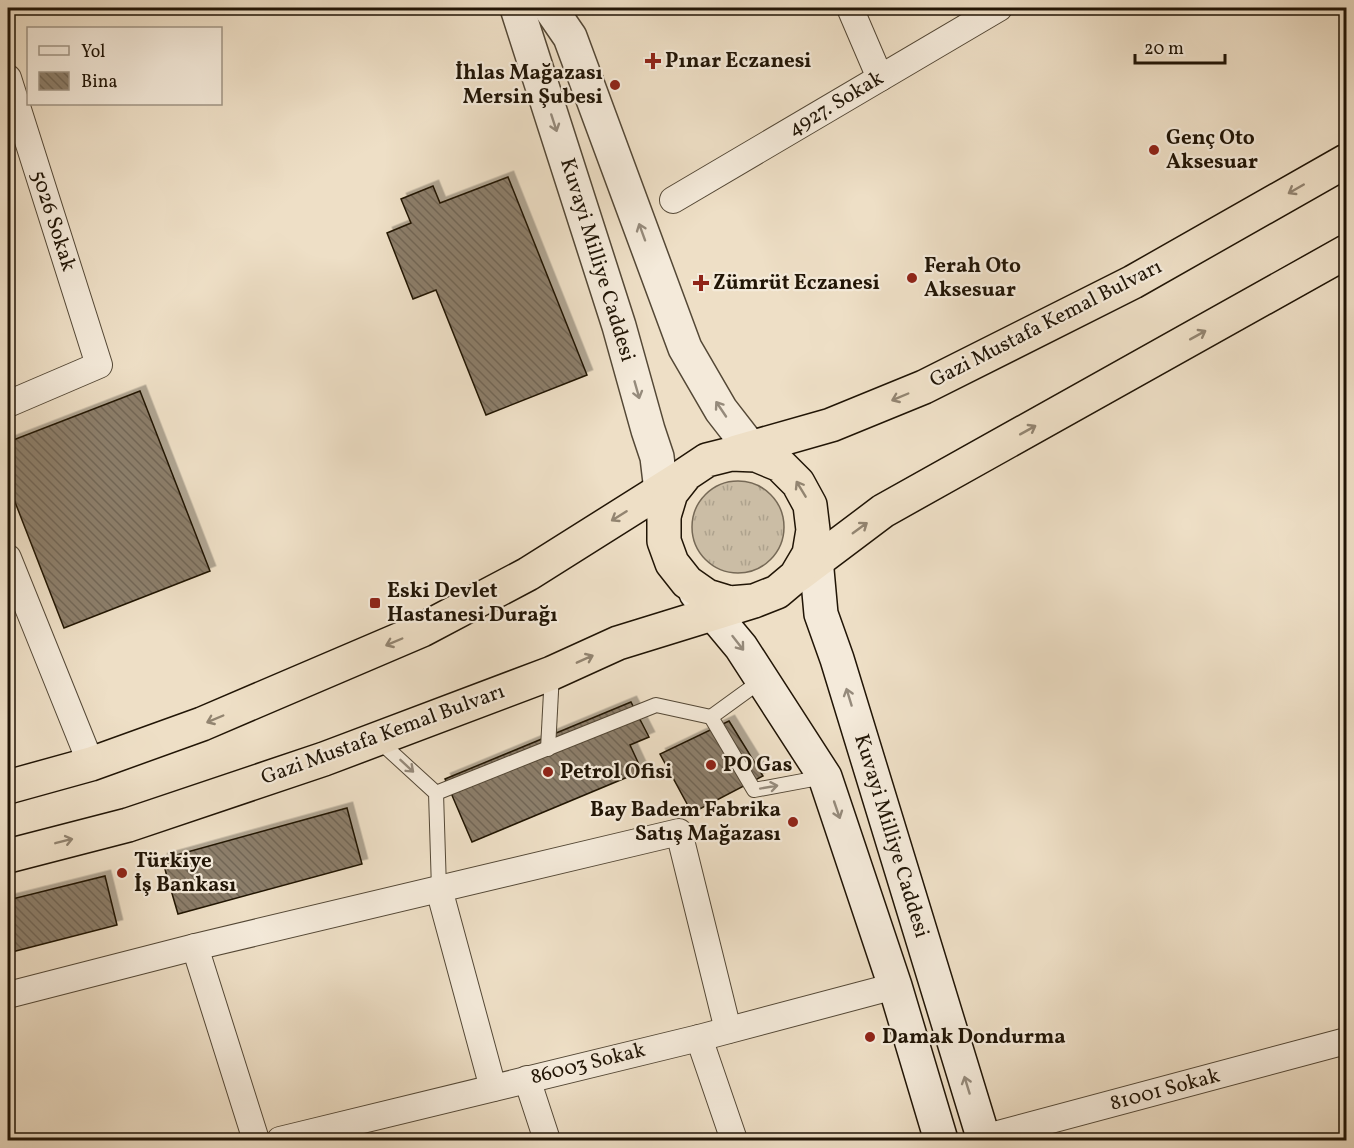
<svg xmlns="http://www.w3.org/2000/svg" width="1354" height="1148" viewBox="0 0 1354 1148" font-family="Vollkorn,serif">
  <style>
    .grass { fill: url(#grass-tufts); stroke: #766956; stroke-width: 1.5 }
    .building { fill: url(#building-back-hatch); stroke: #211506; stroke-width: 1.5; filter: url(#shadow) }
    .lines { fill: none; stroke-linecap: round; stroke-linejoin: round }
    .service-casing { stroke: #544836; stroke-width: 16 }
    .minor-casing { stroke: #544836; stroke-width: 28 }
    .tertiary-casing { stroke: #544836; stroke-width: 36 }
    .secondary-casing { stroke: #211506; stroke-width: 36 }
    .trunk-casing { stroke: #211506; stroke-width: 36 }
    .service { stroke: #f4eada; stroke-width: 14 }
    .minor { stroke: #f4eada; stroke-width: 26 }
    .tertiary { stroke: #f4eada; stroke-width: 33 }
    .secondary { stroke: #f4eada; stroke-width: 33 }
    .trunk { stroke: #eedfc6; stroke-width: 33 }
    .oneway { stroke: #958a7b }
    .oneway2 { stroke: #928470 }
    .poi-dot { fill: #8f2418; stroke: #f4eada; stroke-width: 2 }
    .labels { text-anchor: middle; dominant-baseline: central; stroke-width: 4.5; stroke-linejoin: round; paint-order: stroke }
    .poi-label { font-size: 21px; font-weight: bold; fill: #211506; stroke: #f4eada; text-anchor: start }
    .street-label { font-size: 21px; fill: #211506; stroke: #f4eada }
  </style>
  <defs>
    <pattern id="grass-tufts" width="24" height="20" patternUnits="userSpaceOnUse" patternTransform="scale(1.5)"><rect width="24" height="20" fill="#cbbda5"/><path d="M3 7l-1-3M5 7V3M7 7l1-3M15 17l-1-3M17 17v-4M19 17l1-3" fill="none" stroke="#aea28d"/></pattern>
    <pattern id="building-back-hatch" width="6" height="6" patternUnits="userSpaceOnUse" patternTransform="scale(1.5)"><rect width="6" height="6" fill="#8c7e6a"/><path d="M-1 5l2 2M0 0l6 6M5-1l2 2" fill="none" stroke="#726655"/></pattern>
    <filter id="shadow"><feDropShadow dx="5.5" dy="-5.5" stdDeviation="0" flood-color="#0004"/></filter>
  </defs>
  <rect width="100%" height="100%" fill="#eedfc6"/>
  <filter id="stains"><feTurbulence type="fractalNoise" baseFrequency=".00333" numOctaves="4"/><feColorMatrix values="0 0 0 0 .2 0 0 0 0 .09 0 0 0 0 .02 0 0 0 .5 -.17"/></filter>
  <radialGradient id="worn" r=".72"><stop offset=".6" stop-color="#630" stop-opacity="0"/><stop offset="1" stop-color="#630" stop-opacity=".3"/></radialGradient>
  <circle class="grass" cx="738" cy="527" r="46"/>
  <g class="building">
    <polygon points="508,177 587,375 486,415 436,290 413,299 387,233 411,223 401,199 433,186 440,203"/>
    <polygon points="140,391 210,571 64,628 8,484 8,442"/>
    <polygon points="631,702 649,737 630,745 642,771 472,842 445,779"/>
    <polygon points="729,721 763,776 692,813 660,754"/>
    <polygon points="347,808 362,864 178,914 162,859"/>
    <polygon points="105,876 117,925 8,953 8,900"/>
  </g>
  <g class="lines">
    <g class="service-casing">
      <g id="service">
        <polyline points="762,680 711,717 754,790 824,777"/>
        <polyline points="378,740 436,793 439,889"/>
        <polyline points="548,749 552,673"/>
        <polyline points="436,793 656,705 711,717"/>
      </g>
    </g>
    <g class="minor-casing">
      <g id="minor">
        <polyline points="850,8 880,78"/>
        <polyline points="8,78 99,365 8,404"/>
        <polyline points="673,200 999,8"/>
        <polyline points="8,558 91,764"/>
        <polyline points="439,889 493,1088"/>
        <polyline points="195,947 256,1140"/>
        <polyline points="8,995 195,947 679,832 728,1030"/>
        <polyline points="699,1038 734,1140"/>
        <polyline points="527,1079 547,1140"/>
        <polyline points="983,1138 1346,1041"/>
        <polyline points="280,1140 699,1038 895,986"/>
      </g>
    </g>
    <g class="tertiary-casing">
      <g id="tertiary">
        <polyline points="517,8 619,326 648,430 657,457 664,516"/>
        <polyline points="550,8 570,37 685,348 721,410 756,455"/>
      </g>
    </g>
    <g class="secondary-casing">
      <g id="secondary">
        <polyline points="814,537 821,614 837,659 984,1140"/>
        <polyline points="696,593 741,647 825,777 895,986 941,1140"/>
      </g>
    </g>
    <g class="trunk-casing">
      <g id="trunk">
        <polyline points="736,452 831,425 924,387 1133,282 1346,161"/>
        <polyline points="798,575 883,511 1346,252"/>
        <polyline points="8,787 91,764 202,724 422,630 528,574 682,477"/>
        <polyline points="8,856 128,825 324,759 552,673 618,643 754,601 777,592 796,576 809,554 813,530 810,505 798,483 780,465 756,455 731,454 707,460 686,474 671,493 664,516 664,541 672,563 687,582 707,596 730,603 754,601"/>
      </g>
    </g>
    <use href="#service" class="service"/>
    <use href="#minor" class="minor"/>
    <use href="#tertiary" class="tertiary"/>
    <use href="#secondary" class="secondary"/>
    <use href="#trunk" class="trunk"/>
  </g>
  <defs><path id="oneway-shaft" d="M-6 0H5M1.5-3L5.5 0L1.5 3" fill="none" stroke-width="1.6" stroke-linecap="round" stroke-linejoin="round" transform="scale(1.5)"/></defs>
  <g class="oneway">
    <use href="#oneway-shaft" transform="translate(554 123) rotate(72)"/>
    <use href="#oneway-shaft" transform="translate(642 232) rotate(-110)"/>
    <use href="#oneway-shaft" transform="translate(637 390) rotate(74)"/>
    <use href="#oneway-shaft" transform="translate(721 409) rotate(-124)"/>
    <use href="#oneway-shaft" transform="translate(738 643) rotate(52)"/>
    <use href="#oneway-shaft" transform="translate(849 697) rotate(-107)"/>
    <use href="#oneway-shaft" transform="translate(407 766) rotate(43)"/>
    <use href="#oneway-shaft" transform="translate(769 787) rotate(-10)"/>
    <use href="#oneway-shaft" transform="translate(837 810) rotate(71)"/>
    <use href="#oneway-shaft" transform="translate(967 1085) rotate(-107)"/>
  </g>
  <g class="oneway2">
    <use href="#oneway-shaft" transform="translate(1296 189) rotate(150)"/>
    <use href="#oneway-shaft" transform="translate(1198 335) rotate(-29)"/>
    <use href="#oneway-shaft" transform="translate(900 397) rotate(157)"/>
    <use href="#oneway-shaft" transform="translate(1028 430) rotate(-29)"/>
    <use href="#oneway-shaft" transform="translate(801 489) rotate(-121)"/>
    <use href="#oneway-shaft" transform="translate(619 516) rotate(148)"/>
    <use href="#oneway-shaft" transform="translate(860 528) rotate(-36)"/>
    <use href="#oneway-shaft" transform="translate(394 642) rotate(157)"/>
    <use href="#oneway-shaft" transform="translate(585 659) rotate(-24)"/>
    <use href="#oneway-shaft" transform="translate(215 719) rotate(157)"/>
    <use href="#oneway-shaft" transform="translate(64 841) rotate(-14)"/>
  </g>
  <g class="poi-dot">
    <path d="M650 52h6v6h6v6h-6v6h-6v-6h-6v-6h6z"/>
    <circle cx="615" cy="85" r="6"/>
    <circle cx="1154" cy="150" r="6"/>
    <circle cx="912" cy="278" r="6"/>
    <path d="M698 274h6v6h6v6h-6v6h-6v-6h-6v-6h6z"/>
    <rect x="369" y="597" width="12" height="12" rx="3"/>
    <circle cx="711" cy="765" r="6"/>
    <circle cx="548" cy="772" r="6"/>
    <circle cx="793" cy="822" r="6"/>
    <circle cx="122" cy="873" r="6"/>
    <circle cx="870" cy="1037" r="6"/>
  </g>
  <g class="labels">
    <g class="poi-label">
      <text x="665" y="61">Pınar Eczanesi</text>
      <text x="603" y="73" text-anchor="end">İhlas Mağazası<tspan x="603" dy="24">Mersin Şubesi</tspan></text>
      <text x="1166" y="138">Genç Oto<tspan x="1166" dy="24">Aksesuar</tspan></text>
      <text x="924" y="266">Ferah Oto<tspan x="924" dy="24">Aksesuar</tspan></text>
      <text x="713" y="283">Zümrüt Eczanesi</text>
      <text x="387" y="591">Eski Devlet<tspan x="387" dy="24">Hastanesi Durağı</tspan></text>
      <text x="723" y="765">PO Gas</text>
      <text x="560" y="772">Petrol Ofisi</text>
      <text x="781" y="810" text-anchor="end">Bay Badem Fabrika<tspan x="781" dy="24">Satış Mağazası</tspan></text>
      <text x="134" y="861">Türkiye<tspan x="134" dy="24">İş Bankası</tspan></text>
      <text x="882" y="1037">Damak Dondurma</text>
    </g>
    <g class="street-label">
      <text transform="translate(836 104) rotate(-31)">4927. Sokak</text>
      <text transform="translate(53 221) rotate(72)">5026 Sokak</text>
      <text transform="translate(597 260) rotate(73)">Kuvayi Milliye Caddesi</text>
      <text transform="translate(1046 324) rotate(-27)">Gazi Mustafa Kemal Bulvarı</text>
      <text transform="translate(383 735) rotate(-20)">Gazi Mustafa Kemal Bulvarı</text>
      <text transform="translate(891 836) rotate(73)">Kuvayi Milliye Caddesi</text>
      <text transform="translate(588 1064) rotate(-14)">86003 Sokak</text>
      <text transform="translate(1165 1090) rotate(-15)">81001 Sokak</text>
    </g>
  </g>
  <rect width="1354" height="1148" fill="none" stroke="#eedfc6" stroke-width="30"/>
  <rect x="9" y="9" width="1336" height="1130" fill="none" stroke="#211506" stroke-width="3"/>
  <rect x="15" y="15" width="1324" height="1118" fill="none" stroke="#211506" stroke-width="1.5"/>
  <rect x="27" y="27" width="195" height="78" fill="#f4eada" stroke="#a09585" stroke-width="1.5"/>
  <rect x="39" y="46" width="30" height="9" fill="#f4eada" stroke="#a09585" stroke-width="1.5"/>
  <text x="81" y="57" font-size="18" fill="#211506">Yol</text>
  <rect x="39" y="72" width="30" height="18" fill="url(#building-back-hatch)" stroke="#a09585" stroke-width="1.5"/>
  <text x="81" y="87" font-size="18" fill="#211506">Bina</text>
  <path d="M1135 54v9h90v-9" fill="none" stroke="#211506" stroke-width="3"/>
  <text x="1144" y="54" font-size="18" fill="#211506" stroke="#f4eada" stroke-width="4.5" paint-order="stroke">20 m</text>
  <rect width="100%" height="100%" filter="url(#stains)"/>
  <rect width="100%" height="100%" fill="url(#worn)"/>
</svg>
